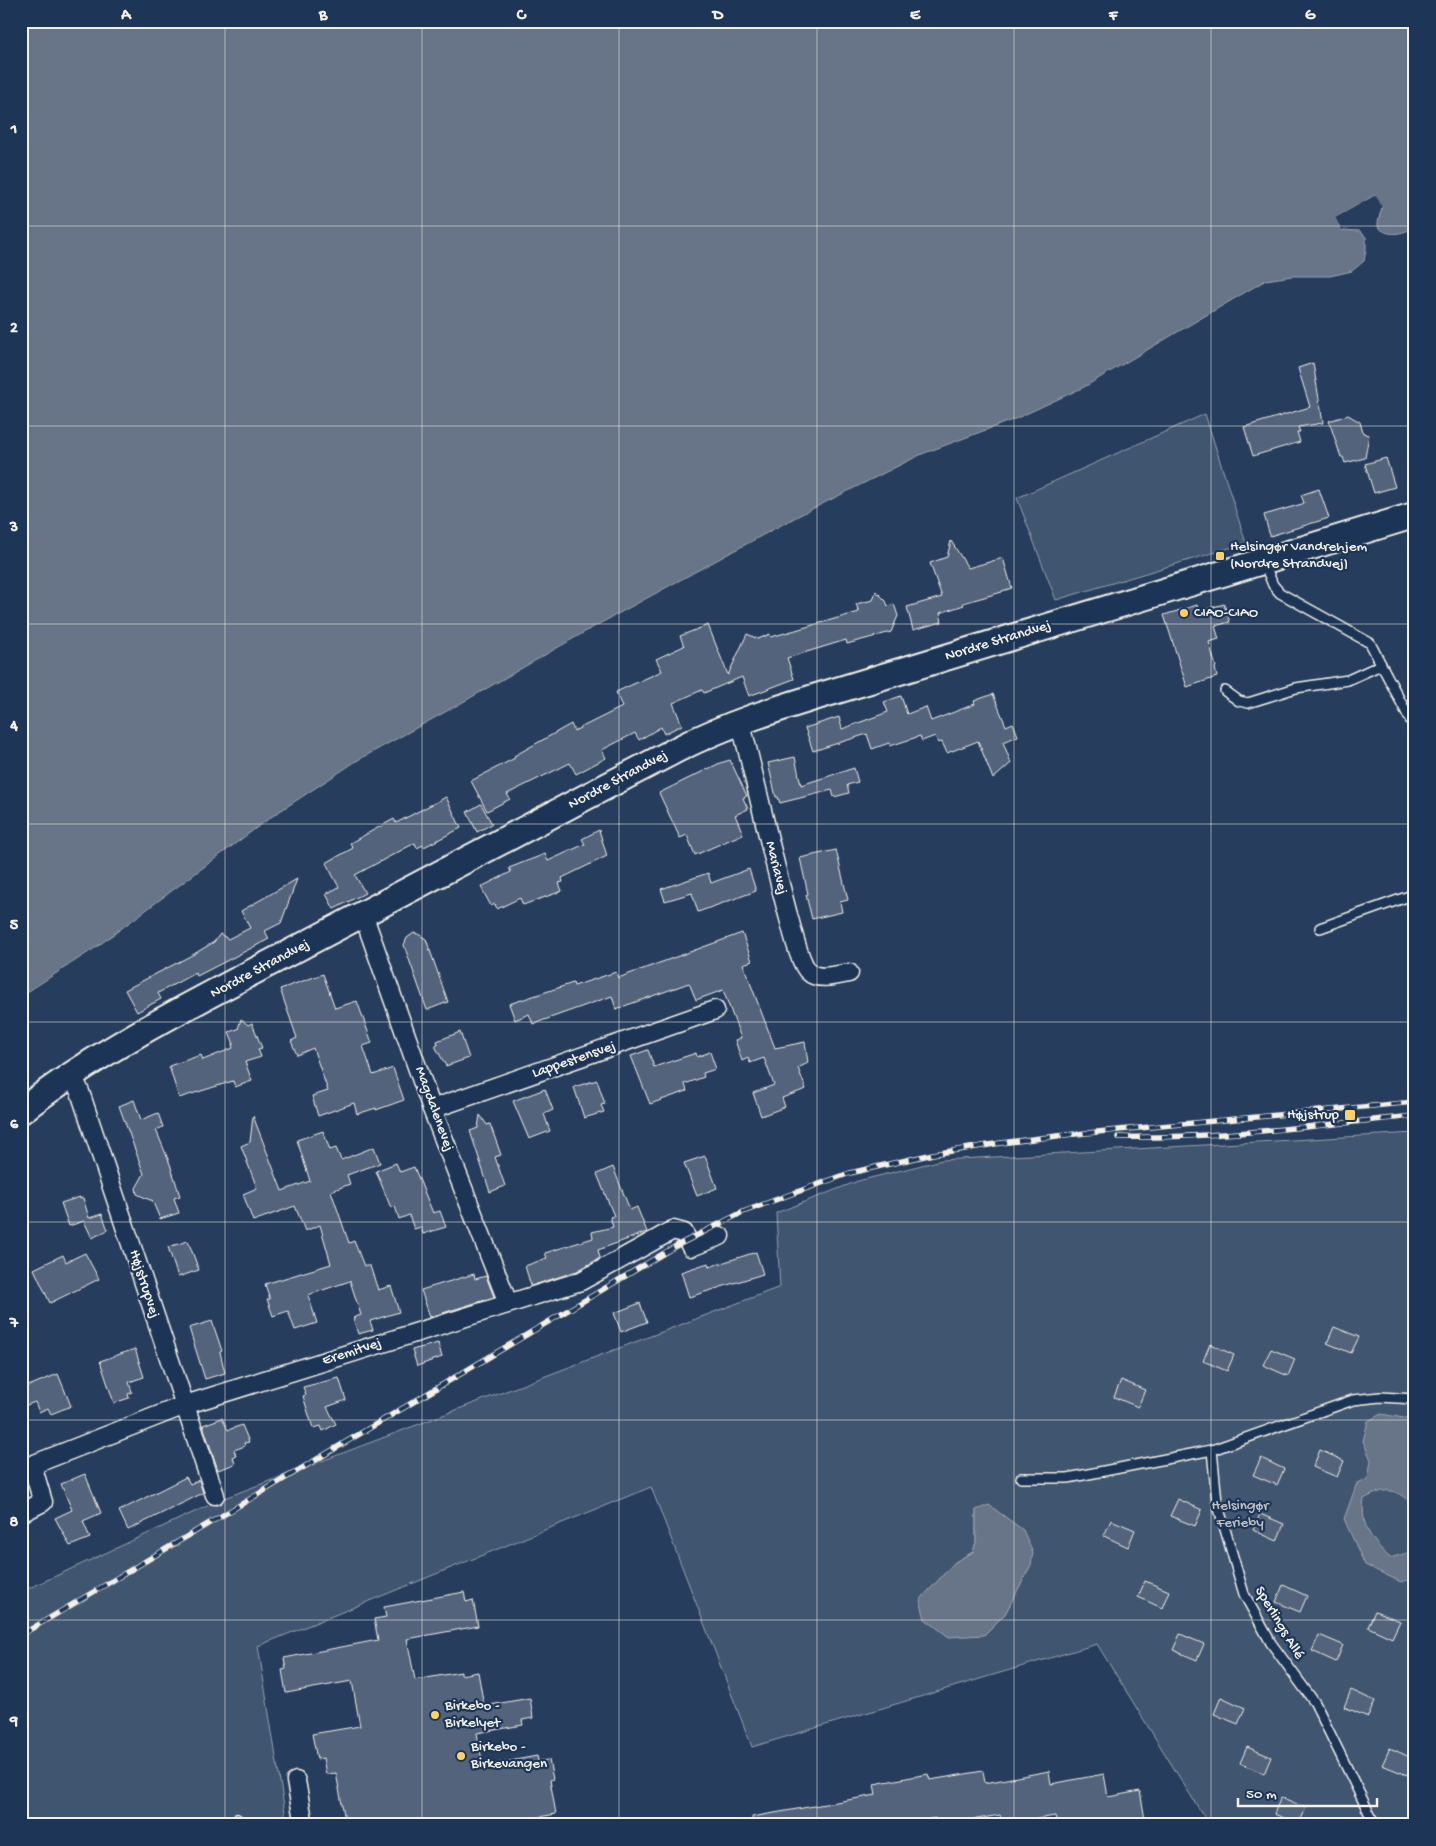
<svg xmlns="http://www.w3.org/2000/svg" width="1436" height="1846" viewBox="0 0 1436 1846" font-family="'Gochi Hand',sans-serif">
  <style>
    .green { fill: #40546f; stroke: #9aa2ac; fill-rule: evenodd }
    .water { fill: #677588; stroke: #9fa7ae }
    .pier { fill: #263d5d }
    .building { fill: #52647b; stroke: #f4f1e8 }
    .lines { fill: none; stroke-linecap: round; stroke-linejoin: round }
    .service-casing { stroke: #f4f1e8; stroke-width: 12 }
    .minor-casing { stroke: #f4f1e8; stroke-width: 21 }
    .secondary-casing { stroke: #f4f1e8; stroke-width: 29 }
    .service { stroke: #1d3557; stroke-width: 9 }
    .minor { stroke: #1d3557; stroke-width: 18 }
    .secondary { stroke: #1d3557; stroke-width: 25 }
    .rail-casing { stroke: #f4f1e8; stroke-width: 5.5 }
    .rail { stroke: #1d3557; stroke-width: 4; stroke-dasharray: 11; stroke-linecap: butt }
    .grid { fill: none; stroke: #f4f1e8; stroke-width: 1; stroke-opacity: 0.55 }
    .poi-dot { fill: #ffd166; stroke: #1d3557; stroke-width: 2 }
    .labels { text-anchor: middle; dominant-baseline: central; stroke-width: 4.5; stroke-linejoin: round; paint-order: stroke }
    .poi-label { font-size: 15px; fill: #f4f1e8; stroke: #1d3557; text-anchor: start }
    .street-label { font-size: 15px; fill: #f4f1e8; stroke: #1d3557 }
    .park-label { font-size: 15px; fill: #bec2c4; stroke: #1d3557 }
    .neatline { fill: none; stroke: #f4f1e8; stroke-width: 2 }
    .grid-label { font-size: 16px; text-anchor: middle; font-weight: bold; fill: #f4f1e8 }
  </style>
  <rect width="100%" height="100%" fill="#263d5d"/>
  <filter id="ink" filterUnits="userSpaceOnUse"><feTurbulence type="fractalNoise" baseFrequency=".02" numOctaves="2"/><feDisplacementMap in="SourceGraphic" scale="10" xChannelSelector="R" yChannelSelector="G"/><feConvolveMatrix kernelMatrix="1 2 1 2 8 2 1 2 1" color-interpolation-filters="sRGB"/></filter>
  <g filter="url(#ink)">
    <g class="green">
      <polygon points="1205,414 1246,543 1056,600 1017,498"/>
      <path d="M 1415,1133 L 1415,1825 L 1209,1825 L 1097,1644 L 752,1747 L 651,1487 L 258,1646 L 287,1825 L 21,1825 L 21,1592 L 227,1497 L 780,1287 L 776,1213 L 858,1181 L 942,1160 ZM 976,1510 L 1016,1589 L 1005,1614 L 955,1562 L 973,1552 L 976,1542 Z"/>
    </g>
    <g class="water">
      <path d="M 21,21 L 1415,21 L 1415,228 C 1401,233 1390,238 1378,227 L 1378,222 L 1382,207 L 1375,195 L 1335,218 L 1342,230 L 1360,231 L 1366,237 L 1366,249 L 1364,261 L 1352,271 L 1330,276 L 1292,276 L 1266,280 L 1084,387 L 1015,419 L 922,454 L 796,517 L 590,629 L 456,706 L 358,760 L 271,817 L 95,948 L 21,996 Z"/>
      <path d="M 1381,1414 L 1415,1420 L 1415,1507 C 1396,1488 1387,1486 1364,1499 C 1360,1527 1372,1540 1390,1558 L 1407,1553 L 1415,1547 L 1415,1578 L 1401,1582 L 1365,1565 L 1344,1519 L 1357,1483 L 1368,1479 L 1371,1460 L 1363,1441 L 1368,1421 Z"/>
      <polygon points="989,1505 1023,1530 1033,1553 1031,1565 1005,1614 984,1635 949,1637 925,1619 920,1600 955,1562 973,1552 976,1542 976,1510"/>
    </g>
    <polygon class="pier" points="1376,195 1382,207 1379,209 1375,198 1339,219 1343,227 1346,228 1342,230 1335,218"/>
    <g class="building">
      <polygon points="1313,363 1323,423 1298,427 1300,432 1297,432 1300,442 1253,456 1244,427 1310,407 1298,368"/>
      <polygon points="1348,415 1360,422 1363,433 1369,435 1365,458 1345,463 1343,457 1341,457 1329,421"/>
      <polygon points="1386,458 1395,487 1374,493 1365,464"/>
      <polygon points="1319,489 1329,518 1270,536 1264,515 1302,504 1304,503 1301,495"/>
      <polygon points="951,541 968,568 1003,558 1012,588 1002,591 1002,592 963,603 964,605 940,613 942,622 913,630 907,607 942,597 930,563 947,557"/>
      <polygon points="876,591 886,601 888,606 894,604 898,616 891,632 847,644 846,640 787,658 794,679 749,696 742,677 704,693 702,690 673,703 682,725 664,734 661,727 639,740 635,733 602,750 606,758 576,774 570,763 507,794 510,799 487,811 471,781 515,758 514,756 571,724 574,731 622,707 616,692 662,671 656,659 684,646 680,636 708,625 728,675 747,634 758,639 770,634 771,637 859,612 856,604 873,600"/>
      <polygon points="1224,604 1230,622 1215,626 1219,639 1209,642 1216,667 1215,668 1217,677 1187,687 1164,615 1197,605 1199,611"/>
      <polygon points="993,694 1006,726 1013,723 1018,736 1003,742 1011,763 993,779 978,741 947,753 942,742 938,743 935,736 922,741 920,736 890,746 889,743 872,749 867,734 813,751 805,728 839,717 842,729 888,712 884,702 901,696 907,714 926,707 931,721 975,704 974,701"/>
      <polygon points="795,757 801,785 854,768 858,782 847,785 849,793 834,797 832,790 780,803 778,797 776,797 768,763"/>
      <polygon points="730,760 747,796 743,798 748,809 735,815 743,834 695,855 687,835 680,838 659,793 720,763"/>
      <polygon points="446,797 461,828 424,847 423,845 417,848 415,843 355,875 365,893 334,909 326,894 339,887 326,863 353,848 350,843 394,819 396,823"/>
      <polygon points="481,804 492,824 477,832 467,812"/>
      <polygon points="599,830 607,856 562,878 563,882 559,883 562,891 523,905 520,898 497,909 495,904 491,906 481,887 511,872 509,868 545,854 548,861 585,844 582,839"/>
      <polygon points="836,850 848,900 840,902 842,912 812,919 806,895 808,894 800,858"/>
      <polygon points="749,869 756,891 698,912 692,893 665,901 661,889 708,873 711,883"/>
      <polygon points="297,879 281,923 265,931 269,939 197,976 195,973 158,993 161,999 137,1012 125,990 194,954 214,942 220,934 228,939 250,928 241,911"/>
      <polygon points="414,933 418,934 426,939 448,1002 427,1010 404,945 407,938"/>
      <polygon points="742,933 752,961 743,964 775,1048 805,1042 808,1063 798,1068 806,1089 782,1098 785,1107 761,1116 753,1093 774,1085 764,1058 750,1063 748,1058 742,1061 735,1040 741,1038 723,990 696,1000 689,983 616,1009 612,996 533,1024 529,1014 515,1020 509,1004 573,983 574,986 616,972 618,978"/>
      <polygon points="323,974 335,1008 357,1001 372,1043 363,1046 373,1075 393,1068 404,1100 376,1110 376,1108 357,1114 354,1103 318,1116 312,1096 328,1091 313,1048 297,1055 291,1041 297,1038 280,989"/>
      <polygon points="241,1019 248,1025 252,1023 262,1048 258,1049 261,1057 245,1062 252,1081 235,1087 233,1081 179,1098 169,1066 201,1055 203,1060 233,1048 232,1044 234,1044 229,1032 238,1029"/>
      <polygon points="460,1032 469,1058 446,1066 435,1046 438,1045 437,1041"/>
      <polygon points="648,1050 654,1067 696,1053 697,1057 710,1052 716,1069 703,1073 704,1077 685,1084 687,1091 650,1104 631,1056"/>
      <polygon points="597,1080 605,1104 601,1105 604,1112 584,1118 574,1087"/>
      <polygon points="545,1089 553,1110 544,1114 550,1131 529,1139 513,1101"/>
      <polygon points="134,1100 141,1120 158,1113 163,1127 156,1130 170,1164 180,1196 174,1198 179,1213 160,1219 152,1200 150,1200 137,1194 136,1188 144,1174 119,1106"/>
      <polygon points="480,1115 487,1125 490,1124 501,1155 495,1157 505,1186 490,1192 470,1131 478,1128"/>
      <polygon points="253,1116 282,1191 310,1181 297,1140 323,1131 330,1150 336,1148 341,1160 374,1147 380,1163 347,1175 350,1184 331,1191 349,1243 354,1241 364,1266 370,1266 378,1290 391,1286 399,1312 370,1321 373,1330 358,1334 353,1318 361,1315 350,1281 308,1295 317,1323 295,1330 288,1311 273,1316 267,1299 270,1299 265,1284 331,1264 320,1225 305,1231 295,1206 253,1221 243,1194 257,1188 241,1146 250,1142"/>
      <polygon points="705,1156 717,1188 697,1196 684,1163"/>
      <polygon points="396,1163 400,1172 414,1167 433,1213 440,1211 446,1227 423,1234 421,1227 414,1229 409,1215 399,1219 395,1206 391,1208 376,1171"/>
      <polygon points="613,1167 630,1210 637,1207 647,1232 598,1250 600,1258 577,1271 531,1286 525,1266 547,1258 545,1253 593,1238 592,1232 613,1227 610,1217 614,1216 597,1174"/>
      <polygon points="80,1197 80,1199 83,1198 89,1218 102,1214 108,1230 92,1238 84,1221 69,1226 61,1203"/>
      <polygon points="188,1241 199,1270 178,1277 168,1247"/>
      <polygon points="756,1252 763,1274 689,1297 681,1272 708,1263 709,1267"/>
      <polygon points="85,1253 99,1279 50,1303 34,1269 63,1255 66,1262"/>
      <polygon points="474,1274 475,1279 486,1276 494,1297 430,1317 421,1290"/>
      <polygon points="640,1303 647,1322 621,1332 614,1313"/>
      <polygon points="212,1321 222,1351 220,1352 225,1373 205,1379 189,1328"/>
      <polygon points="1334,1327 1359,1337 1351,1353 1327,1343"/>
      <polygon points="438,1343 442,1357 417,1366 412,1350"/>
      <polygon points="1210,1344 1234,1355 1227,1371 1203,1361"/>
      <polygon points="135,1349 144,1377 129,1382 132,1392 128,1394 129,1398 114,1403 100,1361"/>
      <polygon points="1271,1349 1295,1359 1288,1376 1263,1365"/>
      <polygon points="58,1374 71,1406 51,1414 48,1408 39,1412 35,1402 21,1407 21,1389"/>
      <polygon points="339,1378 346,1400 327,1407 336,1424 323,1431 321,1426 313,1428 303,1396 306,1395 303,1387"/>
      <polygon points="1121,1380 1145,1390 1138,1407 1114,1397"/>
      <polygon points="222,1418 228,1430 242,1425 249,1442 244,1443 245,1446 234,1450 236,1456 233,1457 235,1464 218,1470 203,1425"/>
      <polygon points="1320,1450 1344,1461 1337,1477 1313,1467"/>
      <polygon points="1261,1458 1284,1469 1277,1485 1253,1475"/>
      <polygon points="85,1474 101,1513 83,1521 90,1538 70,1546 55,1518 72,1510 61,1484"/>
      <polygon points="186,1477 190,1484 199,1480 203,1493 128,1530 119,1511"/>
      <polygon points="1178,1499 1202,1510 1195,1526 1170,1516"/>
      <polygon points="1260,1514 1284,1524 1277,1541 1253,1530"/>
      <polygon points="1111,1520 1135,1530 1128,1547 1104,1536"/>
      <polygon points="1145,1581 1169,1591 1162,1608 1138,1597"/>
      <polygon points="1283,1585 1307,1596 1300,1612 1276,1602"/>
      <polygon points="464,1592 466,1602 473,1600 478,1626 407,1639 415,1680 461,1672 461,1675 478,1672 484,1706 530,1698 533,1718 522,1720 523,1725 477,1733 483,1766 537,1756 538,1761 549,1760 553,1779 550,1780 556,1814 495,1825 346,1825 336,1773 326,1774 323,1758 317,1759 312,1734 360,1726 352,1681 286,1693 282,1670 286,1669 284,1658 378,1640 374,1619 386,1617 384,1607"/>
      <polygon points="1375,1611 1400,1621 1392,1638 1368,1627"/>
      <polygon points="1180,1634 1204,1644 1197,1660 1173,1650"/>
      <polygon points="1319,1635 1343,1645 1336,1662 1312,1651"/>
      <polygon points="1351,1690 1375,1701 1368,1717 1344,1707"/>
      <polygon points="1221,1697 1245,1708 1238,1724 1214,1714"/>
      <polygon points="1247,1747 1271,1757 1264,1774 1240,1763"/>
      <polygon points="1390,1748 1414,1759 1407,1775 1382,1765"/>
      <polygon points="983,1771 985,1783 1049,1771 1051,1784 1104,1774 1108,1797 1140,1791 1146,1825 1109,1825 1108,1821 1087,1825 1057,1825 1055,1816 1002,1825 1000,1815 943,1825 936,1825 935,1818 899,1825 752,1825 752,1817 876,1795 874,1784 928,1774 930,1780"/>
      <polygon points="1281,1797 1306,1808 1299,1824 1274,1814"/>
    </g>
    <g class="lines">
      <g class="service-casing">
        <g id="service">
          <polyline points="1264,563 1273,585 1280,593 1370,643 1415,729"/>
          <polyline points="1225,691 1239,701 1248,703 1296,688 1348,680 1381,665"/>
          <polyline points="1320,928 1415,894"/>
          <polyline points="1212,1450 1217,1502 1244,1594 1271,1643 1315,1703 1375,1825"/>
          <polyline points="1021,1478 1068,1478 1212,1450 1353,1400 1380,1397 1415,1399"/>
          <polyline points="228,1825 237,1819 244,1825"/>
        </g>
      </g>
      <g class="minor-casing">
        <g id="minor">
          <path d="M 739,722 L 744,736 C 759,796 772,855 788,915 C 792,928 799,963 809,972 C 818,981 838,975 849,973"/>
          <polyline points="363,914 432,1109 508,1303"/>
          <polyline points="72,1074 80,1092 215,1495"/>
          <polyline points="432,1109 715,1010"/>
          <polyline points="21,1513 43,1502 32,1465 185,1405 581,1281 673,1230 684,1233 691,1247 720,1236"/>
          <polyline points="296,1781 304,1825"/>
        </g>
      </g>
      <g class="secondary-casing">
        <path id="secondary" d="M 21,1111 C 108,1044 208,996 304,945 C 428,880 553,814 678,749 C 727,724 779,708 832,692 L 1415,515"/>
      </g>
      <use href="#service" class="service"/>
      <use href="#minor" class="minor"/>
      <use href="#secondary" class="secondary"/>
      <g class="rail-casing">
        <g id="rail">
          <path d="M 1118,1137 C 1217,1139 1316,1125 1415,1116"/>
          <polyline points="21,1635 676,1246 743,1212 794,1193 850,1173 933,1154 1001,1143 1065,1135 1415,1102"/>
        </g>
      </g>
      <use href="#rail" class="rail"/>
    </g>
  </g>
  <path class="grid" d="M 225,21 L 225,1825M 422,21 L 422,1825M 619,21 L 619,1825M 817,21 L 817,1825M 1014,21 L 1014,1825M 1211,21 L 1211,1825M 21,226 L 1415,226M 21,426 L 1415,426M 21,624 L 1415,624M 21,824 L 1415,824M 21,1022 L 1415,1022M 21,1222 L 1415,1222M 21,1420 L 1415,1420M 21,1620 L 1415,1620"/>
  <g class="poi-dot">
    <rect x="1215" y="551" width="10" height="10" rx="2.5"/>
    <circle cx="1184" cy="613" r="5"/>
    <rect x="1344" y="1109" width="12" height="12" rx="2.5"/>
    <circle cx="435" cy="1715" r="5"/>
    <circle cx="461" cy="1756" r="5"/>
  </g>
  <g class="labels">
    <g class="poi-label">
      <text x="1230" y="547">Helsingør Vandrehjem<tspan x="1230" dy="17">(Nordre Strandvej)</tspan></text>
      <text x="1194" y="613">CIAO-CIAO</text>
      <text x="1339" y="1115" text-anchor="end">Højstrup</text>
      <text x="445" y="1706">Birkebo -<tspan x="445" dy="17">Birkelyet</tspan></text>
      <text x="471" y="1747">Birkebo -<tspan x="471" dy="17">Birkevangen</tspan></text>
    </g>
    <g class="street-label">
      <text transform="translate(998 641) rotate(-17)">Nordre Strandvej</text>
      <text transform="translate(618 780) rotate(-28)">Nordre Strandvej</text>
      <text transform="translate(776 868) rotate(76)">Mariavej</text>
      <text transform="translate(260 969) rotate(-28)">Nordre Strandvej</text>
      <text transform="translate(574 1060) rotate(-19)">Lappestensvej</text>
      <text transform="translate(434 1109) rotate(70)">Magdalenevej</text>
      <text transform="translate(144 1284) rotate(72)">Højstrupvej</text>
      <text transform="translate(352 1352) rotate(-18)">Eremitvej</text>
      <text transform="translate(1279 1623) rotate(59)">Sperlings Allé</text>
    </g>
    <g class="park-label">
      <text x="1240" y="1506">Helsingør<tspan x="1240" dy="17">Ferieby</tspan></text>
    </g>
  </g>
  <rect width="1436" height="1846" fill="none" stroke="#1d3557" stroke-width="55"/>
  <path d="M1238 1798v8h139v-8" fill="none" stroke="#f4f1e8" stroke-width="2.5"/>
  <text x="1246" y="1798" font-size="15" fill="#f4f1e8" stroke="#1d3557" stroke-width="4" paint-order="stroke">50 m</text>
  <rect x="28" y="28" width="1380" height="1790" class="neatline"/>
  <g class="grid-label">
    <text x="126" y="19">A</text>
    <text x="323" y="19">B</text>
    <text x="521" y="19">C</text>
    <text x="718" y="19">D</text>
    <text x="915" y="19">E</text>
    <text x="1113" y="19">F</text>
    <text x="1310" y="19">G</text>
    <text x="14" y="133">1</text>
    <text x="14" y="332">2</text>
    <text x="14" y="531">3</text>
    <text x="14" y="730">4</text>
    <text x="14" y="929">5</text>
    <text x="14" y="1128">6</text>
    <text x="14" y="1327">7</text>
    <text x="14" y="1526">8</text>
    <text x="14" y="1725">9</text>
  </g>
</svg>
